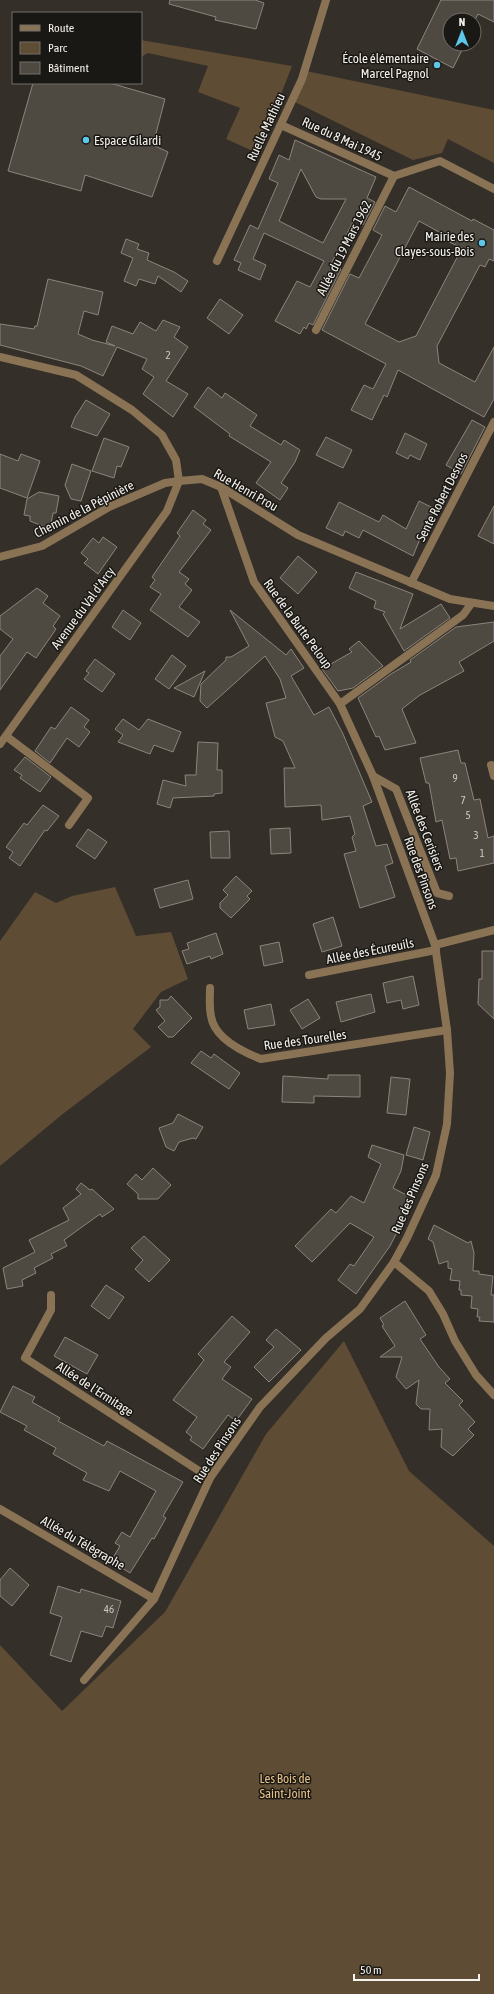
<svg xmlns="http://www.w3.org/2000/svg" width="494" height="1994" viewBox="0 0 494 1994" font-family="'Asap Condensed',sans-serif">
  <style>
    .green { fill: #5e4c34 }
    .building { fill: #4e4941; stroke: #8b857c; fill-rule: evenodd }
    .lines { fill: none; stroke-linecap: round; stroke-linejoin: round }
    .service { stroke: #897354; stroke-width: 8 }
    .pedestrian { stroke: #897354; stroke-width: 8 }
    .minor { stroke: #897354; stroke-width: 8 }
    .poi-dot { fill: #5cc7e8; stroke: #1a1814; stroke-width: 1.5 }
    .labels { text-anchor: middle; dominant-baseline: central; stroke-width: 3; stroke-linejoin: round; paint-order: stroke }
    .number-label { font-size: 11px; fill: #cbc7c1 }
    .poi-label { font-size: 13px; fill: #f5f1ec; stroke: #1a1814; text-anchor: end }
    .street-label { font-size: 13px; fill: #f5f1ec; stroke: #1a1814 }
    .park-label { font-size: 13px; fill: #e5be85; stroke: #1a1814 }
  </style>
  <rect width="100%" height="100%" fill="#342f28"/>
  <g class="green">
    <polygon points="141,40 292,66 260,148 255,152 226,139 240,108 198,92 208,66 148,53 141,57"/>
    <polygon points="306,71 494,110 494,163 448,139 442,153 413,160 299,104 295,102"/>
    <polygon points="115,887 136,936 171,932 188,979 161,992 133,1029 151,1047 64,1113 0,1166 0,941 35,892 56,903 72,896"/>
    <polygon points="344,1341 409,1471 494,1546 494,1994 0,1994 0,1645 62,1711 165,1612 266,1434"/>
  </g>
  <g class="building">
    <polygon points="170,0 255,0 264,3 256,29 215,20 216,17 169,4"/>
    <polygon points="441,0 494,0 494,22 478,14 474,22 474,20 450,20 450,44 465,44 453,68 417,49"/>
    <polygon points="33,83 110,83 165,99 153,145 168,152 152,197 85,175 81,191 8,171"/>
    <path d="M 295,140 L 376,177 L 367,198 L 375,202 L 363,225 L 354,220 L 331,264 L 341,269 L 313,325 L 309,323 L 306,329 L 304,327 L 300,334 L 275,321 L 297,281 L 310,287 L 324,261 L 264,233 L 253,259 L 266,265 L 260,280 L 238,270 L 241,263 L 234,260 L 250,225 L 258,229 L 278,183 L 269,179 L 279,155 L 289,160 ZM 301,169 L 316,197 L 321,199 L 346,199 L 323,243 L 279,221 Z"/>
    <path d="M 409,187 L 472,221 L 473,219 L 494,230 L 494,261 L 489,259 L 485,267 L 480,265 L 437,346 L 439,363 L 475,382 L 494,347 L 494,399 L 484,417 L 398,370 L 387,397 L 384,395 L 372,420 L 351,410 L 364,385 L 373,389 L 386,364 L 322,330 L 350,274 L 359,278 L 382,235 L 373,230 L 385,206 L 396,212 ZM 419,221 L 441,233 L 443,239 L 462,248 L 416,336 L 399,342 L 365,324 Z"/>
    <polygon points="126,239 139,244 137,249 149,253 147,260 174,272 188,281 181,292 158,276 155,284 139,279 136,286 124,281 133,258 121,253"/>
    <polygon points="48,279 103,292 98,315 84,311 78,334 92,340 115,346 106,342 112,326 133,334 140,322 156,331 163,320 180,327 174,337 188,347 166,381 188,394 173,417 143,394 154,377 142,369 147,359 117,347 103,376 81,366 0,345 0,324 34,329 35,326 37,326"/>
    <polygon points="220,299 243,315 229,334 207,318"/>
    <polygon points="208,387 222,398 225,393 257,415 250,426 281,445 284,440 300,450 295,462 281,483 288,488 280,500 256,483 271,462 229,436 230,434 194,407"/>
    <polygon points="86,400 110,414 97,436 71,427 75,417"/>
    <polygon points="472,420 485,427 461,474 446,465"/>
    <polygon points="405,433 427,444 420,460 410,455 408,459 396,453"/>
    <polygon points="326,437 352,450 343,468 316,455"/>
    <polygon points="104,438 129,447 121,467 117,466 114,478 92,471"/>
    <polygon points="0,454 18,461 21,454 40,461 27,498 0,488"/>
    <polygon points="72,464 91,471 81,501 71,499 65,485"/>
    <polygon points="39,492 59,496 56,513 53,513 50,529 30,521 30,516 24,515 27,499"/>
    <polygon points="419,501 435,509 424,529 413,556 363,530 359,538 345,531 343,536 326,528 339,502 379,522 383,515 406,529"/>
    <polygon points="494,506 494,544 478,536"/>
    <polygon points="193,510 206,520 203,524 211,530 179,572 189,579 185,584 192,590 179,607 200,622 188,637 150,610 161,594 150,587 155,580 152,577 180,536 177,533"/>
    <polygon points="103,537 117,547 98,574 84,563 88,559 81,553 93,538 99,543"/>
    <polygon points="298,556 317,572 298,594 280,578"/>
    <polygon points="356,572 413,594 400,629 441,604 450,618 404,651 383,614 385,612 374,608 376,601 349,588"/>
    <polygon points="37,588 48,596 43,603 60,616 53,626 56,629 36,658 27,652 0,690 0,656 13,639 0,629 0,616"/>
    <polygon points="123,610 141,623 130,640 112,627"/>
    <polygon points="230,610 286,655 291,649 304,668 291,676 314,715 329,707 343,734 372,802 363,806 376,846 387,844 393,863 385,866 395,897 360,908 344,854 356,851 352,837 355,834 350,816 322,820 321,805 285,807 284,768 295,768 283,741 275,737 266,703 286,698 280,679 265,656 207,708 200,701 201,684 226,660 226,657 231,657 249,646"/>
    <polygon points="494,622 494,641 459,662 464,671 420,695 402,709 416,743 385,750 379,736 376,737 358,698 391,674 411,662 410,660 456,627"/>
    <polygon points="359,641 383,666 353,688 338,691 322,669 352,652 349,649"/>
    <polygon points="172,655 186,666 169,689 155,679"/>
    <polygon points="95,659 115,674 102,692 84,679 89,673 86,671"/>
    <polygon points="205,671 194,697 174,688"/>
    <polygon points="71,707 89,720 84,727 90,732 79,747 67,738 50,763 35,751 51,727 55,729"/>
    <polygon points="123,719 139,730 148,719 181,732 173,752 154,745 150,754 118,742 123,735 115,729"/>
    <polygon points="198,742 218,743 217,770 222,770 222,793 214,794 214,796 173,798 170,808 157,804 163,780 186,786 185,775 196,775"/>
    <polygon points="458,750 461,763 465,763 474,800 480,799 488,838 494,836 494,863 458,871 456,858 450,859 442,820 436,822 429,783 426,783 420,758"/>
    <polygon points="25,757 51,777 40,792 20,778 22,775 14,770"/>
    <polygon points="43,805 59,816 47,831 45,830 20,866 9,858 13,852 6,847 24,823 27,825"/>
    <polygon points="290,828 291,853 271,854 270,829"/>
    <polygon points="88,829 107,842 95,859 76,846"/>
    <polygon points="229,831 230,858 211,858 210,832"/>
    <polygon points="236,876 252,891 247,896 250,899 231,918 220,908 220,903 228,895 223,890"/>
    <polygon points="188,880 193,899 160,908 154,889"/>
    <polygon points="333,917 342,946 322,952 313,924"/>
    <polygon points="216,933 223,954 211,959 210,956 187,964 182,951 189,949 187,943"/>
    <polygon points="279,942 283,962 264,966 260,946"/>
    <polygon points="482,951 494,951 494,1019 478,1004 479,979 482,979"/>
    <polygon points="413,976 419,1005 403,1009 401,1000 387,1003 383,983"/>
    <polygon points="371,994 375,1012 341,1022 336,1002"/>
    <polygon points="171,996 192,1018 173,1037 168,1037 158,1027 165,1021 156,1010 160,1007 160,1000 168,1000"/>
    <polygon points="308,999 320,1018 302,1029 290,1010"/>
    <polygon points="271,1004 275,1025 248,1029 244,1010"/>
    <polygon points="201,1051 211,1058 214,1054 240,1073 229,1089 191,1063"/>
    <polygon points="328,1075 360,1075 360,1097 314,1096 314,1103 282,1102 283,1076 328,1079"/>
    <polygon points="391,1077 410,1079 406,1115 387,1113"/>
    <polygon points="178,1114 203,1127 196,1139 193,1138 179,1142 174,1151 166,1147 159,1128 173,1123"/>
    <polygon points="414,1127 430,1132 423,1160 406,1155"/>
    <polygon points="372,1145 404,1155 401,1171 393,1188 414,1199 390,1246 356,1294 338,1280 350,1264 354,1266 374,1237 350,1223 312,1262 295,1246 331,1209 336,1213 351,1196 364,1203 381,1164 368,1157"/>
    <polygon points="153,1168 171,1185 158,1199 138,1199 138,1194 127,1184 136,1174 142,1180"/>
    <polygon points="81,1183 90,1190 92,1189 114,1209 102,1217 100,1214 64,1240 67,1246 51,1254 53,1258 34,1268 36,1273 22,1280 23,1286 7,1289 3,1268 35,1252 29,1240 69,1220 63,1208 81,1194 76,1189"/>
    <polygon points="434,1225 468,1243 471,1241 474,1253 473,1271 479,1271 479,1274 493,1276 491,1295 494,1295 494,1322 479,1321 480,1317 477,1317 478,1309 471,1308 472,1296 461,1295 461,1290 459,1290 460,1281 450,1280 452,1269 448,1268 448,1261 439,1264 433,1242 428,1239"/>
    <polygon points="144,1236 170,1260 149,1282 135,1269 143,1260 131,1248"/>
    <polygon points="106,1285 124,1297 109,1319 91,1306"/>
    <polygon points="405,1301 426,1335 420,1339 439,1367 450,1379 445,1383 463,1401 459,1405 475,1422 468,1429 474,1435 453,1456 441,1447 442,1429 429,1430 430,1409 421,1409 416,1404 419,1380 406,1389 396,1377 402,1357 380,1357 395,1346 382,1326 384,1325 380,1318"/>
    <polygon points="232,1316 250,1332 224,1362 231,1367 222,1379 252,1399 236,1421 228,1415 203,1449 190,1440 192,1437 186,1432 197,1417 173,1400 204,1360 198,1354"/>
    <polygon points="276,1329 301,1350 269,1382 254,1367 274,1347 266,1340"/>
    <polygon points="65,1337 98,1355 87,1374 54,1356"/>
    <polygon points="13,1386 35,1397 32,1402 60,1418 58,1421 104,1446 107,1441 183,1482 163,1516 166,1518 154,1539 152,1538 130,1573 111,1561 120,1546 115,1543 122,1532 130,1537 156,1491 120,1471 109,1491 83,1480 87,1473 53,1454 56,1448 24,1430 27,1426 0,1412"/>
    <polygon points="10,1568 29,1585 12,1606 0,1596 0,1580"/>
    <polygon points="58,1586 80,1593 81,1589 121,1601 113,1628 106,1626 102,1637 81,1631 71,1662 50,1655 62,1617 50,1613"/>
  </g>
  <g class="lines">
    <g class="service">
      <polyline points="316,330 394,176"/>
      <polyline points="411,583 494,422"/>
    </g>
    <g class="pedestrian">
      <polyline points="491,765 494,776"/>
      <polyline points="373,776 396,789 437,893 449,896"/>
    </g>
    <g class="minor">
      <polyline points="281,125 394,176 440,161 494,189"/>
      <polyline points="217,261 302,79 326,0"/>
      <polyline points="0,357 76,375 132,410 162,435 176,460 179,481 202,479 221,487 298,535 450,599 494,606"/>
      <polyline points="0,557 42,546 109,507 165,483 179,481 167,511 0,744"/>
      <polyline points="340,704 463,615 471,604"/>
      <polyline points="6,736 88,798 69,825"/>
      <polyline points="435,945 494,930"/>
      <polyline points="309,975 436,950"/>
      <path d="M 210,988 C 210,997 209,1007 211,1016 C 214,1038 243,1052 261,1059 L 447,1030"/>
      <polyline points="394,1262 429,1291 443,1314 455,1341 476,1375 494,1395"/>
      <polyline points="51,1295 51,1310 25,1358 210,1478"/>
      <polyline points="0,1509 154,1599"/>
      <polyline points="84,1680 154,1599 210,1478 260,1407 326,1338 360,1309 394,1262 407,1238 436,1175 447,1124 450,1073 447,1030 435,945 373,776 340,704 254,582 221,487"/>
    </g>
  </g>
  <g class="poi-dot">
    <circle cx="437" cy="65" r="4"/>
    <circle cx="86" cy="140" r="4"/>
    <circle cx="482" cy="243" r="4"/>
  </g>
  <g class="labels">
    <g class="number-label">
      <text x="168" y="355">2</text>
      <text x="455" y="778">9</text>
      <text x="463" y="800">7</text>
      <text x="468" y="815">5</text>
      <text x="476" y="835">3</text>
      <text x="482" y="853">1</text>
      <text x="109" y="1609">46</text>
    </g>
    <g class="poi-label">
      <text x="429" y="58">École élémentaire<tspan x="429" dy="15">Marcel Pagnol</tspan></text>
      <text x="94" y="140" text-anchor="start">Espace Gilardi</text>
      <text x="474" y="236">Mairie des<tspan x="474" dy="15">Clayes-sous-Bois</tspan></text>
    </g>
    <g class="street-label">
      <text transform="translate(266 127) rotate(-65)">Ruelle Mathieu</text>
      <text transform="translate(342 139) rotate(25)">Rue du 8 Mai 1945</text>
      <text transform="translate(344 248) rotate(-63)">Allée du 19 Mars 1962</text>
      <text transform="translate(246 490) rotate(30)">Rue Henri Prou</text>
      <text transform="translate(442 497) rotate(-63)">Sente Robert Desnos</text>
      <text transform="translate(84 509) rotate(-27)">Chemin de la Pépinière</text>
      <text transform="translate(83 608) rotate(-54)">Avenue du Val d'Arcy</text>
      <text transform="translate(298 624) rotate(54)">Rue de la Butte Peloup</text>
      <text transform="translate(425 830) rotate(69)">Allée des Cerisiers</text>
      <text transform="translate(421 873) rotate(70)">Rue des Pinsons</text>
      <text transform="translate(370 951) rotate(-11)">Allée des Écureuils</text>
      <text transform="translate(305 1040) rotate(-8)">Rue des Tourelles</text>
      <text transform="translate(410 1198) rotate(-67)">Rue des Pinsons</text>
      <text transform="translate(95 1389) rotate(33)">Allée de l'Ermitage</text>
      <text transform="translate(217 1450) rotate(-57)">Rue des Pinsons</text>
      <text transform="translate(83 1543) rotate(30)">Allée du Télégraphe</text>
    </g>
    <g class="park-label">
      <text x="285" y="1778">Les Bois de<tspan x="285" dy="15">Saint-Joint</tspan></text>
    </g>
  </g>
  <rect x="12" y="12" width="130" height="72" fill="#1a1814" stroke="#726f6a"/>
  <rect x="20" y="25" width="20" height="6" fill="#897354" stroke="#726f6a"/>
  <text x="48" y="32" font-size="12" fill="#f5f1ec">Route</text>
  <rect x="20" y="42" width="20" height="12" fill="#5e4c34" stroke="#726f6a"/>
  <text x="48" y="52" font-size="12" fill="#f5f1ec">Parc</text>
  <rect x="20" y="62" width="20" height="12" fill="#4e4941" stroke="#726f6a"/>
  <text x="48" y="72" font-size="12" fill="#f5f1ec">Bâtiment</text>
  <g transform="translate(462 32)"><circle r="19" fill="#1a1814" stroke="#726f6a"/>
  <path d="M0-3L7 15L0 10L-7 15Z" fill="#5cc7e8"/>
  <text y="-6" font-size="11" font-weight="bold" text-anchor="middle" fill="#f5f1ec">N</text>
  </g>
  <path d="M354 1974v6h125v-6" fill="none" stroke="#f5f1ec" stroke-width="2"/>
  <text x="360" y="1974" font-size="12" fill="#f5f1ec" stroke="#1a1814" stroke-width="3" paint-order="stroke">50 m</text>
</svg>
